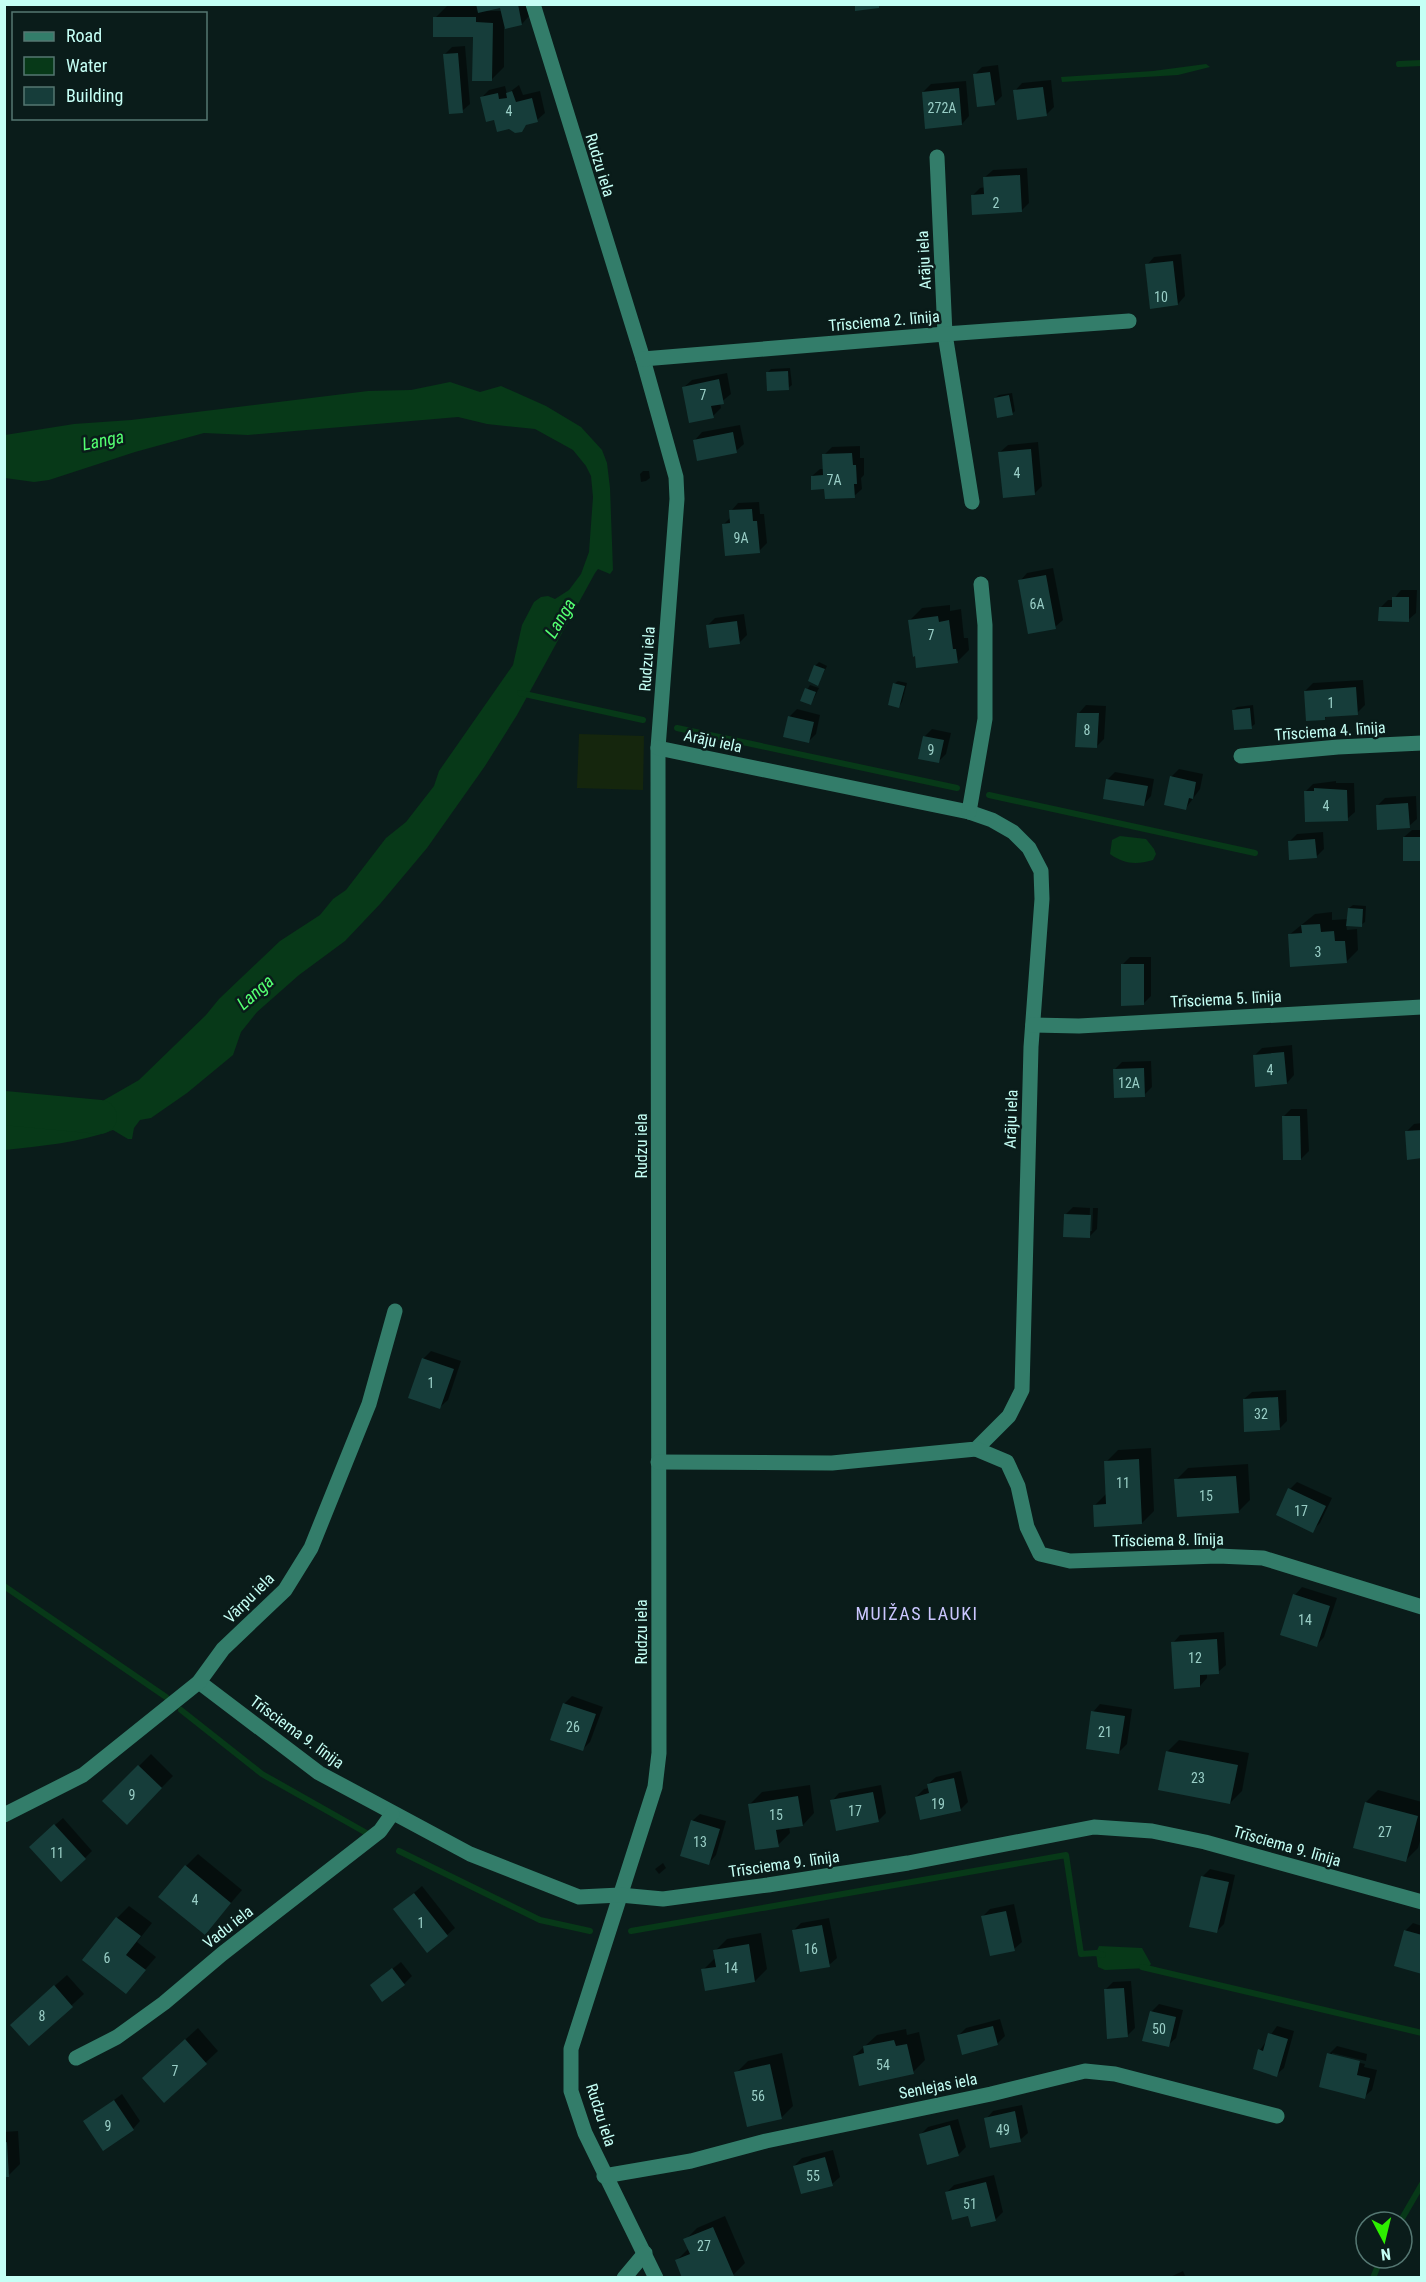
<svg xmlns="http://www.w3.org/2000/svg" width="1426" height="2282" viewBox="0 0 1426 2282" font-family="'Roboto Condensed',sans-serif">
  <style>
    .green { fill: #15260d }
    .water { fill: #073918 }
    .shadow { fill: #0007; fill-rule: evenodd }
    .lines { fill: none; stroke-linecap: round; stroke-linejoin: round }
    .stream { stroke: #073918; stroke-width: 6 }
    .river { stroke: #073918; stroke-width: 34 }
    .building { fill: #163d3a }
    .minor { stroke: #337d6a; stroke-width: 15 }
    .labels { text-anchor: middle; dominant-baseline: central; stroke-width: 5; stroke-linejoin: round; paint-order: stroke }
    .number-label { font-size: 14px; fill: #99cec6 }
    .street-label { font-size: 16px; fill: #c5fff5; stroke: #0a1c1a }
    .water-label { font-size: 18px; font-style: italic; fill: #53ff71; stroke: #0a1c1a }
    .neighbourhood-label { font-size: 18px; letter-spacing: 1.5px; fill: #cbc7ff; stroke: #0a1c1a }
  </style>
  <rect width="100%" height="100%" fill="#0a1c1a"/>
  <polygon class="green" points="579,734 644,736 643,790 577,788"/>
  <g class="water">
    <polygon points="1206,64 1210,67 1178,75 1062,82 1061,77 1153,71"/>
    <path d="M 450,382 L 480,392 L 501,386 L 546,406 L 581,427 L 602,450 L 607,463 L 610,488 L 613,570 L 610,574 L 598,569 L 595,573 L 517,715 L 485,766 L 427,848 L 380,904 L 345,941 L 299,975 L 257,1012 L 241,1032 L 233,1055 L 187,1093 L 151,1118 L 140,1120 L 134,1128 L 132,1139 L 128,1139 L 113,1130 C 78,1143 41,1146 5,1150 L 5,1110 L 10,1114 L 21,1116 L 81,1109 L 99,1103 L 139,1080 L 206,1015 L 219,999 L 280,941 L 320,915 L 333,899 L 346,890 L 386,838 L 406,822 L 434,786 L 439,771 L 513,665 L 522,625 L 534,602 L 541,597 L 548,596 L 555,599 L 569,590 L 581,574 L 589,552 L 593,497 L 591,476 L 586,466 L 573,450 L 535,429 L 487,424 L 458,417 L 248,435 L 204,433 L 135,452 L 49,480 L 34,482 L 5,478 L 5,435 L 74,424 L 131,420 L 368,391 L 411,390 Z"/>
    <path d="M 1120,836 L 1146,839 L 1154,849 L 1156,854 L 1153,860 C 1136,865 1124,864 1110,854 L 1112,840 Z"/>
    <polygon points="1099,1946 1142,1948 1151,1964 1148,1968 1105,1970 1098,1967 1096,1953"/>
  </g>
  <g class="shadow">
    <path d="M 477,4 L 527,4 L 529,16 L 522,24 L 504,28 L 504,67 L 492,79 L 474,36 L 435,18 L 447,6 ZM 501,6 L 502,11 L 487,11 L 487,10 Z"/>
    <polygon points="465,46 470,104 462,111 445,54 452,47"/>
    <polygon points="998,65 1002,96 994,104 975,74 982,67"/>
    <polygon points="1051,80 1054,107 1046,115 1015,91 1022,83"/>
    <polygon points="966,81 969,116 962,124 923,92 931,84"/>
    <polygon points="519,85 523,95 540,91 545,113 537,120 529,122 521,130 495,118 482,97 489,90 505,86 507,94"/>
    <polygon points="1027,168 1029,203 1021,211 973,195 980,188 986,187 985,177 993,170"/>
    <polygon points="1181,254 1185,296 1178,304 1147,265 1154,257"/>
    <polygon points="790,368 792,385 788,388 767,373 771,369"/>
    <polygon points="727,373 731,394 720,403 721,408 713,416 684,387 692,380"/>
    <polygon points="1012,393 1015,411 1012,414 995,398 999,395"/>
    <polygon points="740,425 744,444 736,451 695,440 702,432"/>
    <polygon points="1038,442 1042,486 1034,494 1000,452 1008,445"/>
    <polygon points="860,446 860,458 864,458 864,475 861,478 862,489 854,496 826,488 812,476 820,469 825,469 824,455 832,447"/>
    <polygon points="643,471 649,471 650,478 646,481 641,482 640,474"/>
    <polygon points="759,502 760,514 764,514 767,543 759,551 724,524 731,517 731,511 738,503"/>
    <polygon points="1053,568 1063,620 1055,627 1020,581 1027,573"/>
    <polygon points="1401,590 1417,590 1416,613 1408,620 1380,608 1388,600 1393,600"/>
    <polygon points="950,605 950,611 961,609 964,638 968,638 969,650 957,662 910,620 922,608"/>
    <polygon points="744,614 747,635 739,643 707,626 715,618"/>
    <polygon points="819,662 827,666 818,684 815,666"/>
    <polygon points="1363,680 1365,705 1357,713 1328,715 1325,718 1305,691 1313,683"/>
    <polygon points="898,681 907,683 902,702 899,706 894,684"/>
    <polygon points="810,685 819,688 811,704 801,700"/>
    <polygon points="1086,705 1106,706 1104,739 1097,746 1079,713"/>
    <polygon points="1253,705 1255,724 1251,727 1233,710 1237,707"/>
    <polygon points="797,709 820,715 816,734 808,742 789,717"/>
    <polygon points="932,729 951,733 946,754 939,761 924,737"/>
    <polygon points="1179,769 1203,774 1200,789 1186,808 1171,777"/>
    <polygon points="1115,772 1154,779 1151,796 1144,804 1107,780"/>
    <polygon points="1336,781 1336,783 1354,783 1355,812 1347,819 1305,792 1313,784"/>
    <polygon points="1416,796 1417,819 1409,826 1378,805 1385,798"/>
    <polygon points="1412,830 1422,830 1422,859 1404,837"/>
    <polygon points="1323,832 1324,849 1316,857 1290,841 1297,834"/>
    <polygon points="1353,905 1366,906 1365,922 1361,925 1346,924 1347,930 1357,929 1358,950 1346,962 1289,935 1315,914 1332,912 1332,920 1348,919 1349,908"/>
    <polygon points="1130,957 1151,957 1151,996 1143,1004 1122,965"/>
    <polygon points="1292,1045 1294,1075 1287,1083 1254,1056 1262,1048"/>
    <polygon points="1151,1061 1152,1087 1144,1095 1114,1070 1122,1062"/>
    <polygon points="1291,1109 1307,1109 1309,1151 1301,1159 1283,1117"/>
    <polygon points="1422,1123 1422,1157 1406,1132 1414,1124"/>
    <polygon points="1073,1207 1090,1208 1089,1231 1092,1231 1093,1208 1098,1208 1097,1229 1089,1237 1065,1215"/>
    <polygon points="431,1351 461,1361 448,1400 440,1407 423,1359"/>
    <polygon points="1286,1390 1287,1421 1279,1429 1244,1399 1252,1392"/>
    <polygon points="1151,1448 1154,1511 1142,1523 1095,1505 1107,1493 1106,1462 1118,1450"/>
    <polygon points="1248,1464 1250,1500 1238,1512 1176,1480 1188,1468"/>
    <polygon points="1297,1482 1332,1498 1320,1523 1312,1531 1290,1489"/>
    <polygon points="1302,1587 1337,1598 1324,1637 1317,1645 1295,1595"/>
    <polygon points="1224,1632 1226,1665 1218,1672 1207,1673 1207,1678 1200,1686 1173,1643 1180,1635"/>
    <polygon points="572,1696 603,1707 590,1742 582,1750 564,1704"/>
    <polygon points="1100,1704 1132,1709 1127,1744 1119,1752 1093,1712"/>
    <polygon points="1179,1740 1249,1753 1242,1791 1230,1803 1167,1752"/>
    <polygon points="151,1754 173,1776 127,1823 104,1801"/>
    <polygon points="961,1771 968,1802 960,1810 916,1797 924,1789 929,1788 928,1784 936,1777"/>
    <polygon points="810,1785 814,1813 803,1825 789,1827 790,1833 778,1845 750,1804 762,1792"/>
    <polygon points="881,1785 886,1813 878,1821 832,1801 839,1793"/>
    <polygon points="1378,1790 1422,1802 1422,1834 1418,1848 1406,1860 1366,1802"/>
    <polygon points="700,1814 726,1821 716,1855 709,1863 692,1821"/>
    <polygon points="63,1818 92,1851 85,1858 39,1839"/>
    <polygon points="198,1854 242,1890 205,1933 186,1866"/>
    <polygon points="663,1863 666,1868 659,1874 655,1869"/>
    <polygon points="1210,1869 1235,1875 1224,1924 1216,1932 1203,1876"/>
    <polygon points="422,1886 455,1928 447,1935 395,1909"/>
    <polygon points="1014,1904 1022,1942 1014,1949 982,1917 990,1909"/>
    <polygon points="129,1906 152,1923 137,1942 156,1957 126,1992 85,1960 117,1918"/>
    <polygon points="829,1918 837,1958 829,1965 793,1931 801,1923"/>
    <polygon points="1413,1923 1422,1926 1422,1972 1405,1931"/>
    <polygon points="761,1933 767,1969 755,1981 703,1970 716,1957 715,1951 727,1939"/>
    <polygon points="401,1962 412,1976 404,1984 372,1985"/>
    <polygon points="67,1975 84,1994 29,2044 24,2013"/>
    <polygon points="1131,1981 1135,2028 1127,2036 1105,1990 1113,1982"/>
    <polygon points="1159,2004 1183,2010 1176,2038 1168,2045 1151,2012"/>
    <polygon points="1000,2019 1005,2036 997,2044 958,2036 966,2028"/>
    <polygon points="1277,2026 1294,2031 1284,2068 1276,2075 1260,2050"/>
    <polygon points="198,2028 218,2051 164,2101 156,2066"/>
    <polygon points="906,2029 907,2035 919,2032 925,2060 913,2072 854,2056 877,2035"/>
    <polygon points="1337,2046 1367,2054 1366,2061 1332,2053 1332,2056 1365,2064 1364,2067 1377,2070 1372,2090 1364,2097 1329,2054"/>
    <polygon points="782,2053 793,2106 781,2118 736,2073 748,2061"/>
    <polygon points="122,2094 140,2121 133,2129 85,2122"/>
    <polygon points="1022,2105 1028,2133 1020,2140 986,2119 993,2111"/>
    <polygon points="958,2119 966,2147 958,2155 920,2135 928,2127"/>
    <polygon points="18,2131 20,2164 8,2176 4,2176 4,2132"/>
    <polygon points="833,2150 840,2177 832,2184 794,2166 802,2158"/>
    <polygon points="994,2175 1003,2212 995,2220 970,2214 946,2193 954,2185"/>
    <polygon points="725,2216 745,2263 733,2275 727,2278 684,2278 677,2260 689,2248 685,2240 697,2228"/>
    <polygon points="1183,2271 1186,2278 1168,2278"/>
  </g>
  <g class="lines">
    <g class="stream">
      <polyline points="1399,64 1422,63"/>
      <polyline points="520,693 643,720"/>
      <polyline points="677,728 957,788"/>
      <polyline points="989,795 1255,853"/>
      <polyline points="4,1586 166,1697"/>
      <polyline points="181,1710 262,1774 370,1835"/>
      <polyline points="399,1851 540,1920 590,1931"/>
      <polyline points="631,1931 1066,1855 1081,1954 1096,1953 1103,1955"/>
      <polyline points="1142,1967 1422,2033"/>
      <polyline points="1400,2222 1422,2184"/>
      <polyline points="1373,2278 1381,2258"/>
    </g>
    <polyline class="river" points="4,1108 100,1117"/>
  </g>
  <g class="building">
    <polygon points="476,4 518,4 522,25 505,29 500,8 478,13"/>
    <polygon points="855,4 879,4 879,8 855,11"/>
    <polygon points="433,17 476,17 476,22 493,23 492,81 472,81 473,37 433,37"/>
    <polygon points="458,53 463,113 449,114 443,54"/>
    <polygon points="990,72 995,105 977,107 973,74"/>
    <polygon points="1043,87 1047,116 1017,120 1013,90"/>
    <polygon points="959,88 962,125 925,129 922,92"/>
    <polygon points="512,91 516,102 532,98 538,122 526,125 522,132 515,133 509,129 497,132 494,120 486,122 480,97 498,93 499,99 507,98 506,93"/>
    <polygon points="1020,175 1022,212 972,215 971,195 984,194 983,177"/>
    <polygon points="1173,261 1178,305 1150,309 1145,264"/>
    <polygon points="788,371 789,390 767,391 766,372"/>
    <polygon points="719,379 724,404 711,406 714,418 689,423 682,387"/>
    <polygon points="1009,395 1013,415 997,418 994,398"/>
    <polygon points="733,432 737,453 697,461 693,440"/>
    <polygon points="1031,449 1035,495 1003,498 998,452"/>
    <polygon points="852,453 853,465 856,465 857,484 854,484 855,498 825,499 824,489 811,490 811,476 823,475 822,454"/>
    <polygon points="752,509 753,521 757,521 760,553 725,556 722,524 730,523 729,510"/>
    <polygon points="1046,575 1056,629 1028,634 1018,580"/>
    <polygon points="1392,597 1409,597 1409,622 1378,621 1379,607 1392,607"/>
    <polygon points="938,616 939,622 949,620 953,649 956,649 958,663 916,668 915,656 913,657 908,620"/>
    <polygon points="737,621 740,644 709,648 706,625"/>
    <polygon points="814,665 825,669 818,686 808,681"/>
    <polygon points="893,683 905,686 899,708 888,705"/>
    <polygon points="1356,687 1358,715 1325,717 1325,720 1306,721 1304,691"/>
    <polygon points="805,688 816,692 811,705 800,701"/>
    <polygon points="1250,708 1252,729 1234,730 1232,710"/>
    <polygon points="1077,713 1099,713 1097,748 1075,747"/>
    <polygon points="788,716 814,722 809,743 783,737"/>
    <polygon points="923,736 944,740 939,763 918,759"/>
    <polygon points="1170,776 1196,782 1193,799 1189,798 1186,810 1164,805"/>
    <polygon points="1106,779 1148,786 1144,806 1103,799"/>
    <polygon points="1314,788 1347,790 1348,821 1305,822 1304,791 1314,791"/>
    <polygon points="1408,803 1410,828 1377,830 1376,805"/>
    <rect x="1403" y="837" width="19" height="24"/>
    <polygon points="1315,839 1317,858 1289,860 1288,841"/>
    <polygon points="1348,908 1363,909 1362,927 1346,926"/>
    <polygon points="1320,924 1321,932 1334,931 1335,941 1345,941 1347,963 1290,967 1288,934 1302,933 1301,925"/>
    <polygon points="1121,964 1144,964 1144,1005 1121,1006"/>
    <polygon points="1284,1052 1287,1084 1255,1087 1253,1055"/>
    <polygon points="1144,1068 1145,1097 1114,1098 1113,1069"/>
    <polygon points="1282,1116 1300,1116 1301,1160 1283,1160"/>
    <polygon points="1422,1130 1422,1158 1407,1160 1405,1131"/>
    <polygon points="1064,1214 1091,1215 1090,1238 1063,1237"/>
    <polygon points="422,1358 454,1369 440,1409 408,1398"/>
    <polygon points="1278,1397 1280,1430 1244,1432 1243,1399"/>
    <polygon points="1139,1459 1142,1524 1094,1527 1093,1505 1106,1504 1104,1461"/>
    <polygon points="1236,1476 1239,1513 1177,1517 1174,1479"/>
    <polygon points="1288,1488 1326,1506 1313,1533 1276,1515"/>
    <polygon points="1293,1594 1330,1606 1317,1647 1280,1635"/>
    <polygon points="1217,1639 1219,1674 1200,1675 1200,1687 1174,1689 1171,1642"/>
    <polygon points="563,1703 596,1714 583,1751 550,1740"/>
    <polygon points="1091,1711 1125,1716 1119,1754 1086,1749"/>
    <polygon points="1166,1751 1238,1765 1230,1804 1158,1790"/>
    <polygon points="138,1765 162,1788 127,1825 102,1801"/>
    <polygon points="954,1778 961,1811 920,1820 915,1797 929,1793 927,1784"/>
    <polygon points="873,1792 879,1822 836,1831 830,1800"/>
    <polygon points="798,1796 803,1826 776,1830 779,1847 755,1850 748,1804"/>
    <polygon points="1365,1802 1418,1816 1406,1862 1353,1848"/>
    <polygon points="691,1820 720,1829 709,1865 680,1856"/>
    <polygon points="54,1824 86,1859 61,1882 29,1847"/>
    <polygon points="185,1865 231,1903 205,1935 158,1897"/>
    <polygon points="1201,1876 1229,1882 1217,1933 1189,1927"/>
    <polygon points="414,1893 448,1936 427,1953 393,1909"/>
    <polygon points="1006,1911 1015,1951 990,1956 981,1916"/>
    <polygon points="116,1917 141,1936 126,1955 146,1970 126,1994 82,1960"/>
    <polygon points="822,1925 830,1967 800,1972 792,1930"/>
    <polygon points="1404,1930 1422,1935 1422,1974 1394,1966"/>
    <polygon points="749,1944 755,1982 705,1991 701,1969 716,1967 713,1950"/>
    <polygon points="392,1968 405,1985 382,2002 370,1985"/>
    <polygon points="54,1985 73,2007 29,2046 10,2025"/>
    <polygon points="1124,1988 1128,2037 1107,2039 1104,1989"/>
    <polygon points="1150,2011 1176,2017 1169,2047 1142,2041"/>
    <polygon points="993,2026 998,2045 962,2055 957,2035"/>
    <polygon points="1268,2033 1288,2039 1277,2077 1253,2069 1258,2049 1263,2051"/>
    <polygon points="185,2039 207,2064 164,2103 142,2078"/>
    <polygon points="894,2040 896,2046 907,2044 914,2074 859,2086 853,2056 864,2053 863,2046"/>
    <polygon points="1327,2053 1360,2061 1357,2075 1370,2078 1365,2099 1319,2087"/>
    <polygon points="770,2064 782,2119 747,2127 734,2072"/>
    <polygon points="114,2100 134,2130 103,2151 83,2121"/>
    <polygon points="1015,2111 1021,2142 990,2148 984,2118"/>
    <polygon points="950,2125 959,2156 927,2165 919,2134"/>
    <polygon points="7,2142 9,2177 4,2177 4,2143"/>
    <polygon points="825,2157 833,2186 801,2194 793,2166"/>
    <polygon points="986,2182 996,2221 971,2227 968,2216 952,2220 945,2192"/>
    <polygon points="713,2227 734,2276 682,2278 675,2260 690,2254 683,2239"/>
  </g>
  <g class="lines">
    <g class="minor">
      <polyline points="533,4 643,359 676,477 677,499 658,748 659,1753 655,1787 571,2049 571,2091 585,2133 656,2278"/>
      <polyline points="937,157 945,334 972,502"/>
      <polyline points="643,359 945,334 1129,321"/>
      <polyline points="658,748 969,812 992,820 1013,832 1029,848 1041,871 1042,899 1031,1047 1022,1390 1009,1416 976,1449 832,1463 658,1462"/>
      <polyline points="1241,756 1338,747 1422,743"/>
      <polyline points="969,812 985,719 985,625 981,584"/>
      <polyline points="1033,1025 1079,1026 1422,1007"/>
      <polyline points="976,1449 1007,1462 1018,1486 1027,1527 1040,1554 1070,1561 1218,1556 1263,1558 1422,1607"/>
      <polyline points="199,1682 319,1773 470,1854 579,1897 620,1895 663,1899 768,1885 908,1863 1094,1827 1152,1831 1205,1842 1422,1902"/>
      <polyline points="4,1815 83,1775 199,1682 223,1649 285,1590 311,1548 369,1404 395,1311"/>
      <polyline points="76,2058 117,2037 164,2003 222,1954 380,1831 392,1814"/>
      <polyline points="604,2176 691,2161 766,2141 991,2094 1085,2071 1115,2074 1277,2116"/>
      <polyline points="624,2278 645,2253"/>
    </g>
  </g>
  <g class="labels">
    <g class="number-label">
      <text x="942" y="108">272A</text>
      <text x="509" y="111">4</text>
      <text x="996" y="203">2</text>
      <text x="1161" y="297">10</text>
      <text x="703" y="395">7</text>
      <text x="1017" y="473">4</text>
      <text x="834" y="480">7A</text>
      <text x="741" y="538">9A</text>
      <text x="1037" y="604">6A</text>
      <text x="931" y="635">7</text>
      <text x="1331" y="703">1</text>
      <text x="1087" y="730">8</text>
      <text x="931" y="750">9</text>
      <text x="1326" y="806">4</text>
      <text x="1318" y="952">3</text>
      <text x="1270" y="1070">4</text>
      <text x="1129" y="1083">12A</text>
      <text x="431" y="1383">1</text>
      <text x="1261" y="1414">32</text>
      <text x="1123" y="1483">11</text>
      <text x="1206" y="1496">15</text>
      <text x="1301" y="1511">17</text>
      <text x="1305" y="1620">14</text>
      <text x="1195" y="1658">12</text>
      <text x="573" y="1727">26</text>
      <text x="1105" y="1732">21</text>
      <text x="1198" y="1778">23</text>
      <text x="132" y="1795">9</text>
      <text x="938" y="1804">19</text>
      <text x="855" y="1811">17</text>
      <text x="776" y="1815">15</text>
      <text x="1385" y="1832">27</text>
      <text x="700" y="1842">13</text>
      <text x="57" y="1853">11</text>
      <text x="195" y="1900">4</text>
      <text x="421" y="1923">1</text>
      <text x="811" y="1949">16</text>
      <text x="107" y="1958">6</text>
      <text x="731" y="1968">14</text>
      <text x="42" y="2016">8</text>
      <text x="1159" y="2029">50</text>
      <text x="883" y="2065">54</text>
      <text x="175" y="2071">7</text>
      <text x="758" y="2096">56</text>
      <text x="108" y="2126">9</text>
      <text x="1003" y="2130">49</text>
      <text x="813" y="2176">55</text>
      <text x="970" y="2204">51</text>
      <text x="704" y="2246">27</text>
    </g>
    <g class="street-label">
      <text transform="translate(600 165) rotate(73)">Rudzu iela</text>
      <text transform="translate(924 260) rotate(-93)">Arāju iela</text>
      <text transform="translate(884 321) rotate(-5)">Trīsciema 2. līnija</text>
      <text transform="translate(647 659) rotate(-86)">Rudzu iela</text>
      <text transform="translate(1330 731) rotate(-4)">Trīsciema 4. līnija</text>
      <text transform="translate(713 741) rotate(12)">Arāju iela</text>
      <text transform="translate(1226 999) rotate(-3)">Trīsciema 5. līnija</text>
      <text transform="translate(1011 1119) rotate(-88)">Arāju iela</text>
      <text transform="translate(641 1146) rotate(-90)">Rudzu iela</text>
      <text transform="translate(1168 1540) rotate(-1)">Trīsciema 8. līnija</text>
      <text transform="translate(249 1598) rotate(-45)">Vārpu iela</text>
      <text transform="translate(641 1632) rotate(-90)">Rudzu iela</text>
      <text transform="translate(297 1732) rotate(36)">Trīsciema 9. līnija</text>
      <text transform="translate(1287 1846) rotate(16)">Trīsciema 9. līnija</text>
      <text transform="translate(784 1864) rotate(-8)">Trīsciema 9. līnija</text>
      <text transform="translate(228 1927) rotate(-38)">Vadu iela</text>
      <text transform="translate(938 2086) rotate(-11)">Senlejas iela</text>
      <text transform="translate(601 2115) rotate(72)">Rudzu iela</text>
    </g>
    <g class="water-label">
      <text transform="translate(103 440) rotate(-11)">Langa</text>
      <text transform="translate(560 618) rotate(-59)">Langa</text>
      <text transform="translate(255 992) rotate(-41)">Langa</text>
    </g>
    <g class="neighbourhood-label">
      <text x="917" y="1613">MUIŽAS LAUKI</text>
    </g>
  </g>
  <rect width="1426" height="2282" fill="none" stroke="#c5fff5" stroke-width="12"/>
  <rect x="12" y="12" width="195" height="108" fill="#0a1c1a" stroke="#557772" stroke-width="1.5"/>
  <rect x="24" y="32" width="30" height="9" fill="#337d6a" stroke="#557772" stroke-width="1.5"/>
  <text x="66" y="42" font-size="18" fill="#c5fff5">Road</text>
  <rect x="24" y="57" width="30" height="18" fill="#073918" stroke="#557772" stroke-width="1.5"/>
  <text x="66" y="72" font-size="18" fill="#c5fff5">Water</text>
  <rect x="24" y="87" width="30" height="18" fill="#163d3a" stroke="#557772" stroke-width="1.5"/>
  <text x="66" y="102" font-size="18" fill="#c5fff5">Building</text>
  <g transform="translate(1384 2240) rotate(173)"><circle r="28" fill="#0a1c1a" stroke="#557772" stroke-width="1.5"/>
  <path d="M0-4.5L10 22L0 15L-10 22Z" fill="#2ef000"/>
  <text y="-9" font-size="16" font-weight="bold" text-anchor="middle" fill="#c5fff5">N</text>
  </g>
</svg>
